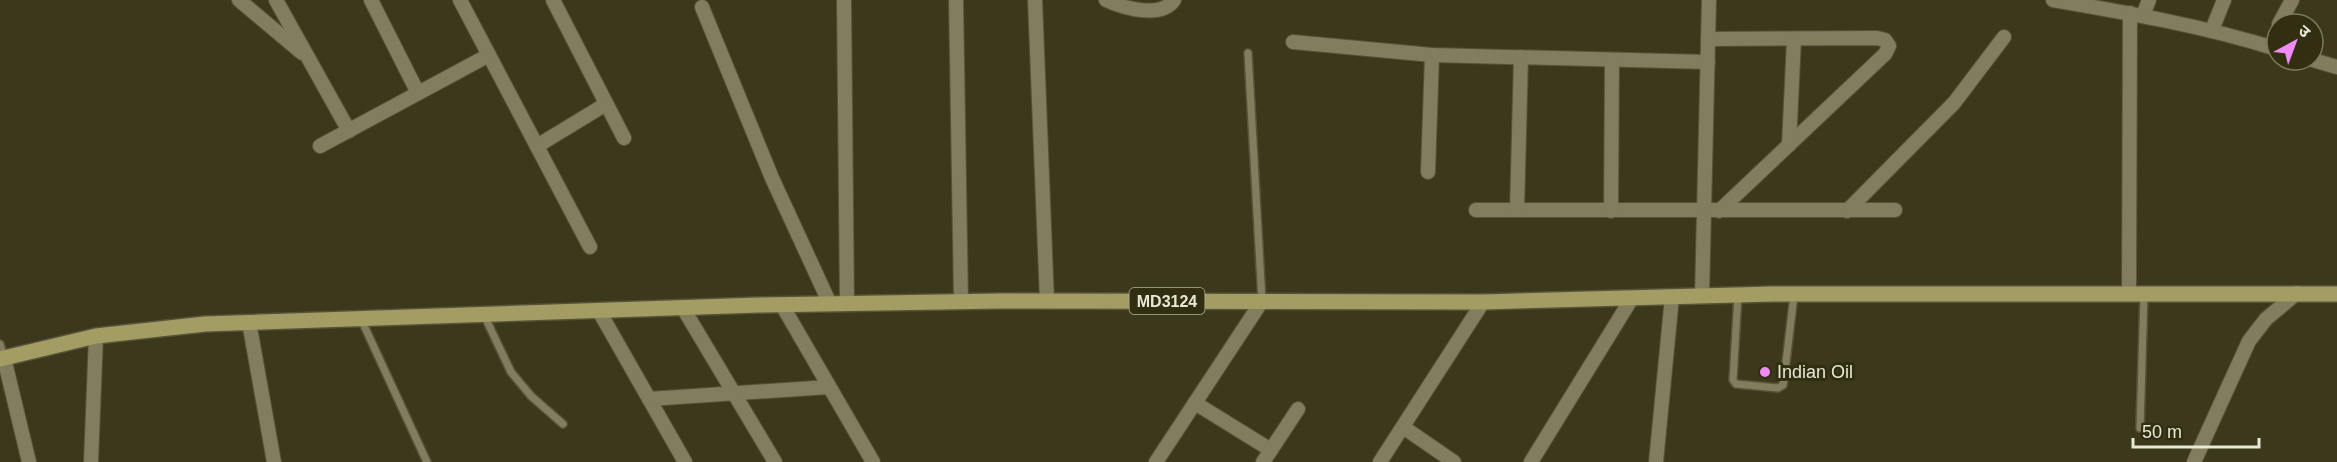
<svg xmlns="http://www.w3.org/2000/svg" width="2337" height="462" viewBox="0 0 2337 462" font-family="Arial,'Noto Sans Devanagari',sans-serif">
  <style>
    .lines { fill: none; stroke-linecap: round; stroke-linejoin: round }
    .service-casing { stroke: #57533a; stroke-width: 10 }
    .minor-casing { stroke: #57533a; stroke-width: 16 }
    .primary-casing { stroke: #57533a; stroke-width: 18 }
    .service { stroke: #817d5e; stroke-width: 7 }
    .minor { stroke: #817d5e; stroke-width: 14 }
    .primary { stroke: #a39c63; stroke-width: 15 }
    .poi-dot { fill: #ef8bf7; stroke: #322e11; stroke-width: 2 }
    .labels { text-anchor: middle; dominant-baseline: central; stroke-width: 6; stroke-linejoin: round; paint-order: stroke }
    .shield { fill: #322e11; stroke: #b2b09c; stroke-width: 1.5 }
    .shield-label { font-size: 16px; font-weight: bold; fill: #e9e8d7 }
    .poi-label { font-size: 18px; fill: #e9e8d7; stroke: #322e11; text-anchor: start }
  </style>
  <rect width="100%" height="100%" fill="#3c381c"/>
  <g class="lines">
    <g class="service-casing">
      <g id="service">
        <polyline points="1248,53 1262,301"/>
        <polyline points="1738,295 1733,380 1736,384 1778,388 1783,385 1784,379 1794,295"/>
        <polyline points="484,315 511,372 531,396 563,424"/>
        <polyline points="361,319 427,462"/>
        <polyline points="0,344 4,358"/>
        <polyline points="2140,428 2144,294"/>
      </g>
    </g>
    <g class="minor-casing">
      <g id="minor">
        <polyline points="239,0 302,53"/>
        <polyline points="276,0 349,131"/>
        <polyline points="371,0 418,93"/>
        <polyline points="460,0 590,247"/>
        <polyline points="553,0 624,138"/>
        <polyline points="844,0 847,304"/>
        <polyline points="956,0 961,301"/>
        <polyline points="1035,0 1047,301"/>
        <path d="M 1106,0 C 1123,8 1161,19 1174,0"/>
        <path d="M 2053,0 C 2129,13 2203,26 2277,49"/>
        <polyline points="702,7 772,178 830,304"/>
        <polyline points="2143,15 2149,0"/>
        <polyline points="2279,24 2292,0"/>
        <polyline points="2212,30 2224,0"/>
        <polyline points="1708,39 1877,38 1885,40 1889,46 1885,54 1719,211"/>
        <polyline points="1293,42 1432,55 1708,62"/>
        <polyline points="2313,60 2337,67"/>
        <polyline points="1789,145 1794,39"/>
        <polyline points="320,146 489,55"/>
        <polyline points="537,146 606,104"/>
        <polyline points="1428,172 1432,55"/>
        <polyline points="1476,210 1895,210"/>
        <polyline points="1517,210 1521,57"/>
        <polyline points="1611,211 1612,60"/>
        <polyline points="1847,211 1954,103 2004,37"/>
        <polyline points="2129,294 2130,13"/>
        <polyline points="1702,296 1709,0"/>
        <polyline points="782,305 873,462"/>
        <polyline points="683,308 775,462"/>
        <polyline points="599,311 685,462"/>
        <polyline points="249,322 274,462"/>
        <polyline points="4,358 29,462"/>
        <polyline points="649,399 829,387"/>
        <polyline points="1195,403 1271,450"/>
        <polyline points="1403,427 1454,462"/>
        <polyline points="91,462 96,336"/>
        <polyline points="1156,462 1262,301"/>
        <polyline points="1263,462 1298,409"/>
        <polyline points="1380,462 1483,302"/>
        <polyline points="1531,462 1632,298"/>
        <polyline points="1656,462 1672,297"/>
        <polyline points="2194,462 2249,341 2266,319 2297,293"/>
      </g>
    </g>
    <g class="primary-casing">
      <polyline id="primary" points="0,359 96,336 205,324 759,305 1000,301 1483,302 1772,294 2337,294"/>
    </g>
    <use href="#service" class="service"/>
    <use href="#minor" class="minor"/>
    <use href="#primary" class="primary"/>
  </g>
  <circle class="poi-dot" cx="1765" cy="372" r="6"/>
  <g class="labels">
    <rect class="shield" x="1129.5" y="288" width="75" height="26" rx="4.5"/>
    <g class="shield-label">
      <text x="1167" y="301">MD3124</text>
    </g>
    <g class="poi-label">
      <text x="1777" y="372">Indian Oil</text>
    </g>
  </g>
  <g transform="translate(2295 42) rotate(41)"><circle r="28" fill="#322e11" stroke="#7b7860" stroke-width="1.5"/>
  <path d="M0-4.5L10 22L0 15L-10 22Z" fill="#ef8bf7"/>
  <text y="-9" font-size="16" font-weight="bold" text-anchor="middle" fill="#e9e8d7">उ</text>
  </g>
  <path d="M2133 438v9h126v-9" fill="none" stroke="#e9e8d7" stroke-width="3"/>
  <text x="2142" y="438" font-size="18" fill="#e9e8d7" stroke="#322e11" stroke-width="4.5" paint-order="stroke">50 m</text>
</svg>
